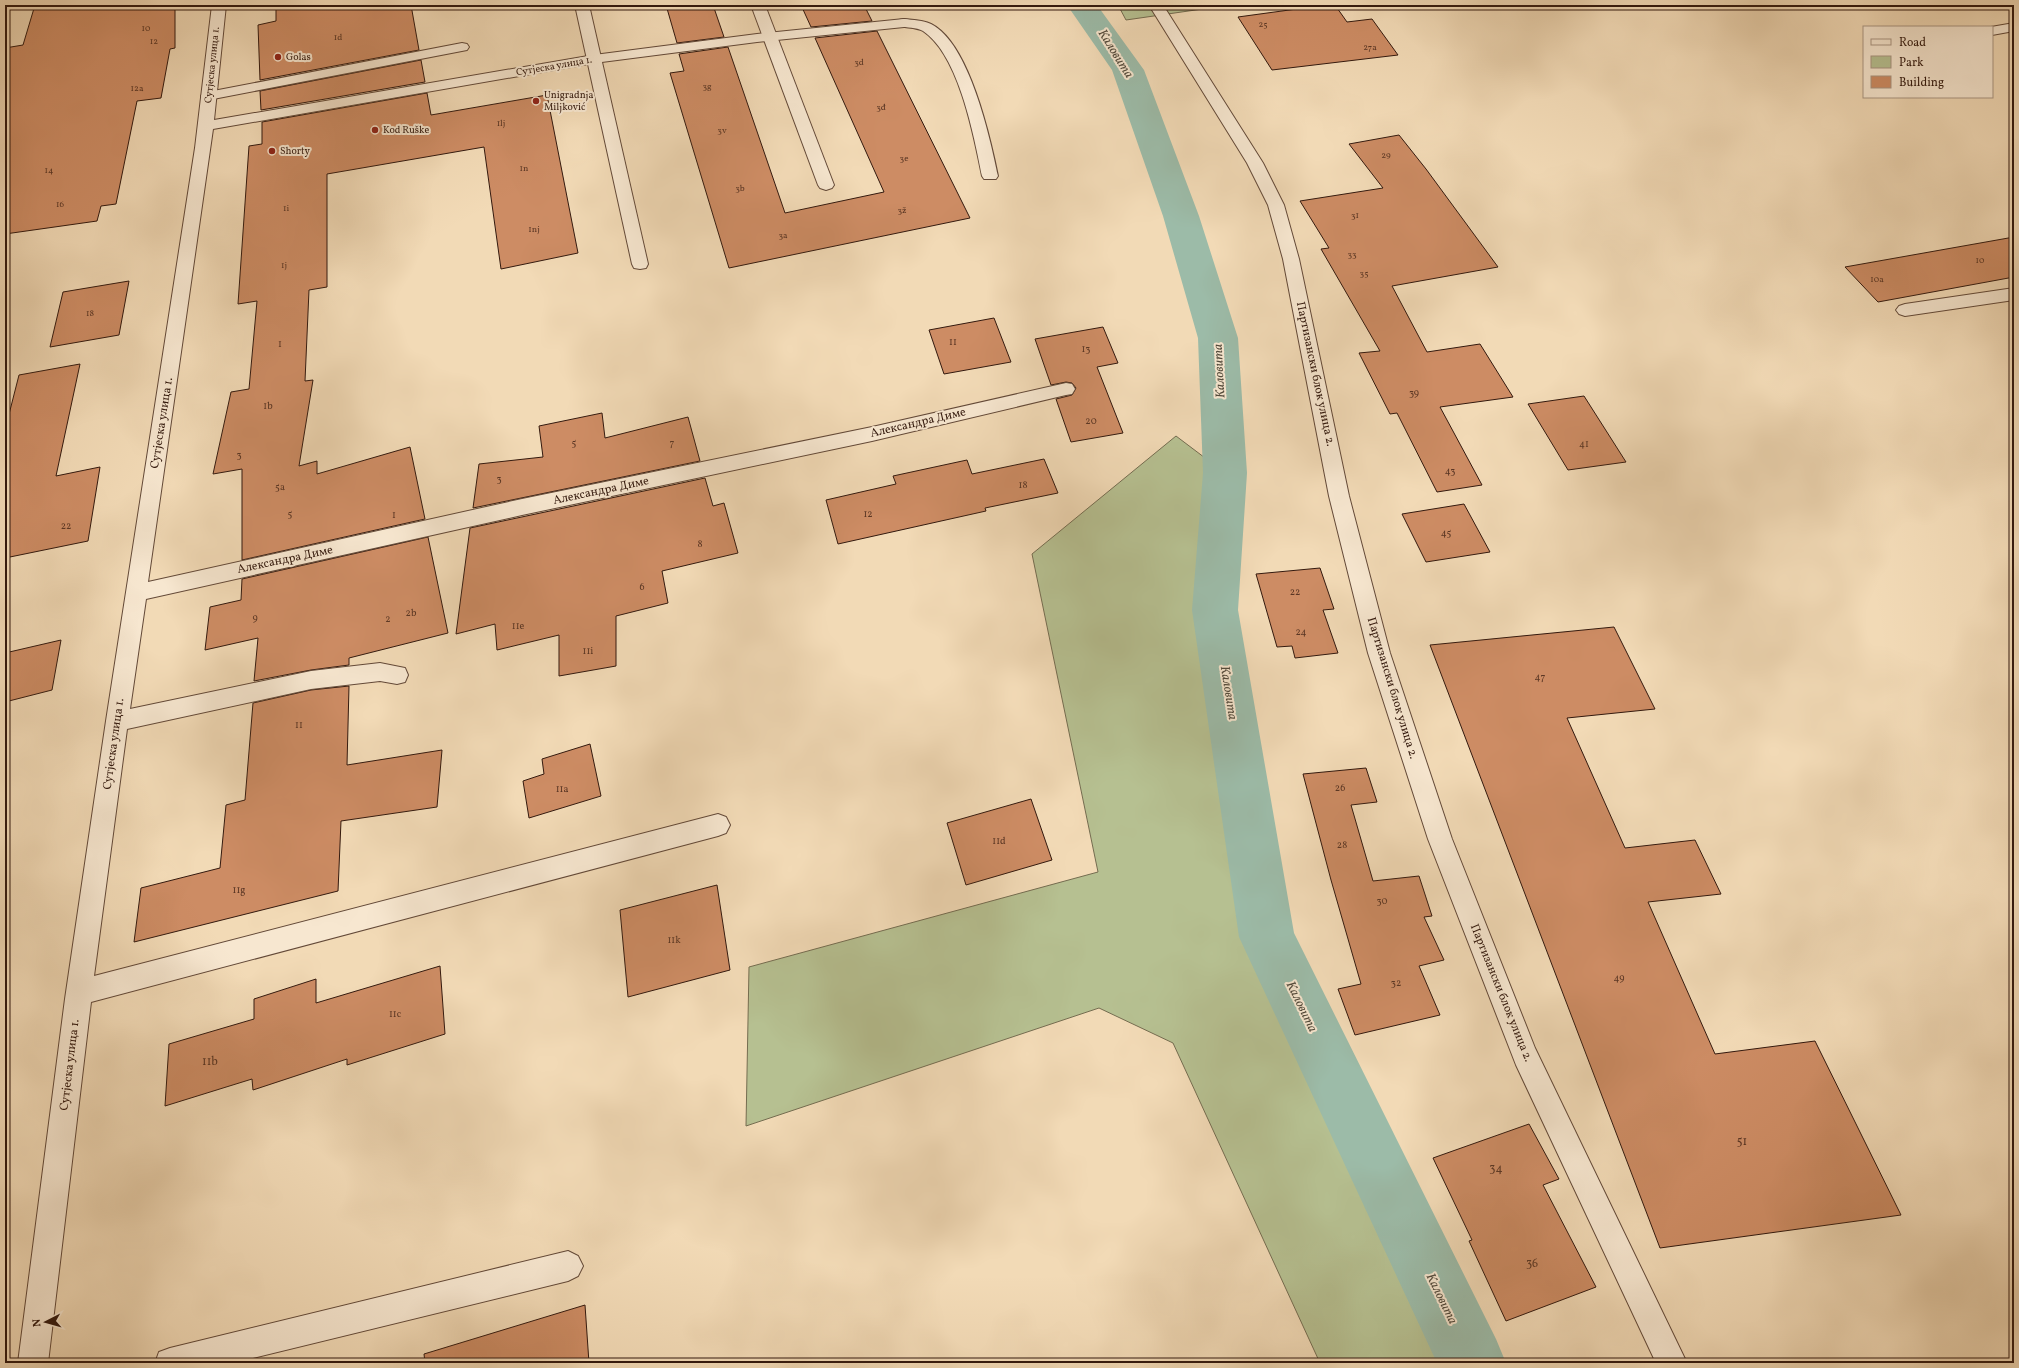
<svg xmlns="http://www.w3.org/2000/svg" width="2019" height="1368" viewBox="0 0 2019 1368" font-family="Vollkorn,serif">
  <style>
    .green { fill: #b6c091; stroke: #746c50 }
    .lines { fill: none; stroke-linecap: round; stroke-linejoin: round }
    .canal { fill: #9cbba8; fill-rule: evenodd }
    .building { fill: #cd8c64; stroke: #33190e }
    .lane-casing { stroke: #634938; stroke-width: 2 }
    .street-casing { stroke: #634938; stroke-width: 2 }
    .lane { fill: #f7e7d0; fill-rule: evenodd }
    .street { fill: #f7e7d0; fill-rule: evenodd }
    .poi-dot { fill: #8f2418; stroke: #f7e7d0; stroke-width: 1.5 }
    .labels { text-anchor: middle; dominant-baseline: central; stroke-width: 4; stroke-linejoin: round; paint-order: stroke }
    .far-number-label { font-size: 9px; fill: #5a3624 }
    .far-poi-label { font-size: 10px; fill: #33190e; stroke: #f7e7d0; text-anchor: start }
    .far-street-label { font-size: 10px; fill: #33190e; stroke: #f7e7d0 }
    .number-label { font-size: 10px; fill: #5a3624 }
    .street-label { font-size: 12px; fill: #33190e; stroke: #f7e7d0 }
    .near-number-label { font-size: 12px; fill: #5a3624 }
    .water-label { font-size: 13px; font-style: italic; fill: #524a3c; stroke: #f7e7d0 }
  </style>
  <rect width="100%" height="100%" fill="#f2dab6"/>
  <filter id="stains"><feTurbulence type="fractalNoise" baseFrequency=".005" numOctaves="4"/><feColorMatrix values="0 0 0 0 .2 0 0 0 0 .09 0 0 0 0 .02 0 0 0 .5 -.17"/></filter>
  <radialGradient id="worn" r=".72"><stop offset=".6" stop-color="#630" stop-opacity="0"/><stop offset="1" stop-color="#630" stop-opacity=".3"/></radialGradient>
  <g class="green">
    <polygon points="1118,5 1230,5 1126,20"/>
    <polygon points="1176,436 1225,473 1215,610 1267,937 1475,1363 1320,1363 1173,1043 1099,1008 746,1126 749,967 1098,872 1032,554"/>
  </g>
  <g class="lines">
    <polygon class="canal" points="1067,5 1097,5 1144,70 1199,216 1238,338 1247,473 1238,610 1294,933 1496,1339 1506,1363 1437,1363 1239,937 1192,610 1203,473 1198,338 1163,216 1112,70"/>
  </g>
  <g class="building">
    <polygon points="35,5 175,5 175,48 170,49 161,98 137,101 116,204 101,206 97,221 5,234 5,48 23,45"/>
    <polygon points="276,5 411,5 419,50 260,80 258,25 276,21"/>
    <polygon points="666,5 713,5 724,37 677,43"/>
    <polygon points="801,5 864,5 872,21 811,27"/>
    <polygon points="1326,5 1335,5 1347,22 1372,19 1398,55 1272,70 1238,17"/>
    <polygon points="877,31 970,218 729,268 670,73 684,71 679,54 728,47 785,213 884,192 815,38"/>
    <polygon points="421,60 425,82 261,110 260,91"/>
    <polygon points="427,93 431,115 547,95 578,253 501,269 484,147 327,174 327,287 309,290 305,381 313,380 299,466 317,461 317,474 410,447 425,519 242,560 242,469 213,474 231,392 249,389 257,301 238,304 249,146 262,144 262,122"/>
    <polygon points="1399,135 1426,169 1498,267 1392,286 1427,352 1480,344 1513,397 1440,407 1482,485 1437,492 1397,413 1390,414 1359,353 1380,351 1321,249 1329,248 1300,201 1383,188 1349,144"/>
    <polygon points="2014,237 2014,277 1878,302 1845,267"/>
    <polygon points="129,281 119,335 50,347 63,292"/>
    <polygon points="994,318 1011,362 944,374 929,330"/>
    <polygon points="1103,327 1118,363 1097,367 1123,433 1071,442 1056,399 1072,395 1076,388 1072,383 1066,382 1051,385 1035,339"/>
    <polygon points="80,364 56,476 100,467 88,541 5,558 5,430 19,375"/>
    <polygon points="1584,396 1626,462 1568,470 1528,404"/>
    <polygon points="602,413 605,438 688,417 700,461 473,508 479,464 543,457 539,426"/>
    <polygon points="1044,459 1058,493 985,508 986,511 838,544 826,500 896,484 893,476 967,460 972,474"/>
    <polygon points="705,478 713,506 724,503 738,553 662,571 668,603 616,616 616,666 559,676 559,635 497,650 495,624 456,634 470,528"/>
    <polygon points="1464,504 1490,552 1426,562 1402,514"/>
    <polygon points="428,537 448,633 349,658 349,665 311,670 254,681 258,638 205,650 210,607 241,600 242,579"/>
    <polygon points="1320,568 1334,609 1323,610 1338,653 1295,658 1292,646 1277,647 1256,574"/>
    <polygon points="1614,627 1655,709 1567,718 1625,848 1695,840 1721,894 1648,902 1715,1054 1815,1041 1901,1215 1660,1248 1430,645"/>
    <polygon points="61,640 52,690 5,702 5,653"/>
    <polygon points="349,686 347,765 442,750 437,807 341,821 338,891 134,942 141,888 220,868 226,805 245,800 253,703 311,690"/>
    <polygon points="590,744 601,796 529,818 523,781 544,774 542,759"/>
    <polygon points="1366,768 1377,802 1351,805 1373,881 1419,876 1432,916 1424,917 1444,960 1419,966 1440,1015 1355,1035 1338,989 1361,984 1331,880 1303,774"/>
    <polygon points="1031,799 1052,860 966,885 947,823"/>
    <polygon points="717,885 730,970 628,997 620,910"/>
    <polygon points="440,966 445,1034 347,1065 347,1059 253,1090 252,1079 165,1106 169,1044 254,1019 254,999 316,979 316,1003"/>
    <polygon points="1529,1124 1559,1179 1543,1185 1596,1287 1506,1321 1469,1241 1472,1240 1433,1158"/>
    <polygon points="585,1305 589,1363 425,1363 424,1354"/>
  </g>
  <g class="lines">
    <g class="lane-casing">
      <g id="lane">
        <polygon points="575,5 589,5 648,264 646,268 640,269 634,268 632,264"/>
        <polygon points="751,5 765,5 834,185 832,188 826,190 820,188 818,185"/>
        <path d="M 904,19 C 913,20 923,20 931,24 C 969,43 990,137 998,176 L 996,179 L 984,179 L 982,176 C 974,136 959,55 923,31 C 916,27 907,28 899,26 L 897,23 L 899,20 Z"/>
        <polygon points="462,43 467,44 469,47 467,50 208,100 203,99 201,96 203,93 208,92"/>
      </g>
    </g>
    <g class="street-casing">
      <g id="street">
        <polygon points="5,5 15,5 13,8 5,10"/>
        <polygon points="212,5 226,5 214,120 594,55 757,34 904,19 909,20 911,23 909,26 904,27 757,42 594,63 213,129 148,582 522,499 872,427 1066,383 1072,384 1075,389 1072,394 1066,395 872,441 522,515 146,599 130,709 311,671 380,663 405,668 408,675 405,682 397,684 380,681 311,689 127,729 94,976 718,814 726,817 730,825 726,833 718,836 91,1002 48,1363 18,1363 65,999 106,721 195,148"/>
        <polygon points="1149,5 1163,5 1263,163 1284,205 1299,259 1349,496 1390,653 1452,839 1535,1048 1687,1363 1656,1363 1516,1065 1428,839 1368,653 1329,496 1283,259 1268,205 1247,163"/>
        <polygon points="2014,23 2014,31 1992,35 1991,27"/>
        <polygon points="2014,288 2014,300 1905,316 1899,314 1896,310 1899,306 1905,304"/>
        <polygon points="568,1251 578,1256 583,1266 578,1276 568,1281 232,1363 155,1363 159,1352 170,1348"/>
      </g>
    </g>
    <use href="#lane" class="lane"/>
    <use href="#street" class="street"/>
  </g>
  <g class="poi-dot">
    <circle cx="278" cy="57" r="4"/>
    <circle cx="536" cy="101" r="4"/>
    <circle cx="375" cy="130" r="4"/>
    <circle cx="272" cy="151" r="4"/>
  </g>
  <g class="labels">
    <g class="far-number-label">
      <text x="1263" y="24">25</text>
      <text x="146" y="28">10</text>
      <text x="338" y="37">1d</text>
      <text x="154" y="41">12</text>
      <text x="1370" y="47">27a</text>
      <text x="859" y="62">3d</text>
      <text x="707" y="86">3g</text>
      <text x="137" y="88">12a</text>
      <text x="881" y="107">3đ</text>
      <text x="501" y="123">1lj</text>
      <text x="722" y="130">3v</text>
      <text x="1386" y="155">29</text>
      <text x="904" y="158">3e</text>
      <text x="524" y="168">1n</text>
      <text x="49" y="170">14</text>
      <text x="740" y="188">3b</text>
      <text x="60" y="204">16</text>
      <text x="286" y="208">1i</text>
      <text x="902" y="210">3ž</text>
      <text x="1355" y="215">31</text>
      <text x="534" y="229">1nj</text>
      <text x="783" y="235">3a</text>
      <text x="1352" y="254">33</text>
      <text x="1980" y="260">10</text>
      <text x="284" y="265">1j</text>
      <text x="1364" y="273">35</text>
      <text x="1877" y="279">10a</text>
      <text x="90" y="313">18</text>
    </g>
    <g class="far-poi-label">
      <text x="286" y="57">Golas</text>
      <text x="544" y="95">Unigradnja<tspan x="544" dy="12">Miljković</tspan></text>
      <text x="383" y="130">Kod Ruške</text>
      <text x="280" y="151">Shorty</text>
    </g>
    <g class="far-street-label">
      <text transform="translate(212 65) rotate(-84)">Сутјеска улица 1.</text>
      <text transform="translate(554 66) rotate(-10)">Сутјеска улица 1.</text>
    </g>
    <g class="number-label">
      <text x="953" y="342">11</text>
      <text x="280" y="344">1</text>
      <text x="1086" y="349">13</text>
      <text x="1414" y="393">39</text>
      <text x="268" y="406">1b</text>
      <text x="1091" y="421">20</text>
      <text x="574" y="443">5</text>
      <text x="672" y="443">7</text>
      <text x="1584" y="444">41</text>
      <text x="239" y="455">3</text>
      <text x="1450" y="471">43</text>
      <text x="499" y="479">3</text>
      <text x="1023" y="485">18</text>
      <text x="280" y="487">5a</text>
      <text x="290" y="514">5</text>
      <text x="868" y="514">12</text>
      <text x="394" y="515">1</text>
      <text x="66" y="526">22</text>
      <text x="1446" y="533">45</text>
      <text x="700" y="544">8</text>
      <text x="642" y="587">6</text>
      <text x="1295" y="592">22</text>
      <text x="411" y="613">2b</text>
      <text x="255" y="618">9</text>
      <text x="388" y="619">2</text>
      <text x="518" y="626">11e</text>
      <text x="1301" y="632">24</text>
      <text x="588" y="651">11i</text>
      <text x="1540" y="677">47</text>
      <text x="299" y="725">11</text>
      <text x="1340" y="788">26</text>
      <text x="562" y="789">11a</text>
      <text x="999" y="841">11d</text>
      <text x="1342" y="845">28</text>
      <text x="239" y="890">11g</text>
      <text x="1382" y="901">30</text>
      <text x="674" y="940">11k</text>
      <text x="1619" y="978">49</text>
      <text x="1396" y="983">32</text>
      <text x="395" y="1014">11c</text>
    </g>
    <g class="street-label">
      <text transform="translate(1315 374) rotate(78)">Партизански блок улица 2.</text>
      <text transform="translate(162 423) rotate(-81)">Сутјеска улица 1.</text>
      <text transform="translate(918 423) rotate(-13)">Александра Диме</text>
      <text transform="translate(601 491) rotate(-12)">Александра Диме</text>
      <text transform="translate(285 560) rotate(-12)">Александра Диме</text>
      <text transform="translate(1392 688) rotate(73)">Партизански блок улица 2.</text>
      <text transform="translate(114 744) rotate(-82)">Сутјеска улица 1.</text>
      <text transform="translate(1501 993) rotate(68)">Партизански блок улица 2.</text>
      <text transform="translate(70 1065) rotate(-83)">Сутјеска улица 1.</text>
    </g>
    <g class="near-number-label">
      <text x="210" y="1062">11b</text>
      <text x="1742" y="1142">51</text>
      <text x="1496" y="1169">34</text>
      <text x="1532" y="1264">36</text>
    </g>
    <g class="water-label">
      <text transform="translate(1115 54) rotate(58)">Каловита</text>
      <text transform="translate(1220 371) rotate(-93)">Каловита</text>
      <text transform="translate(1228 693) rotate(81)">Каловита</text>
      <text transform="translate(1301 1007) rotate(64)">Каловита</text>
      <text transform="translate(1441 1299) rotate(64)">Каловита</text>
    </g>
  </g>
  <rect width="2019" height="1368" fill="none" stroke="#f2dab6" stroke-width="20"/>
  <rect x="6" y="6" width="2007" height="1356" fill="none" stroke="#33190e" stroke-width="2"/>
  <rect x="10" y="10" width="1999" height="1348" fill="none" stroke="#33190e"/>
  <rect x="1863" y="26" width="130" height="72" fill="#f7e7d0" stroke="#a99582"/>
  <rect x="1871" y="39" width="20" height="6" fill="#f7e7d0" stroke="#a99582"/>
  <text x="1899" y="46" font-size="12" fill="#33190e">Road</text>
  <rect x="1871" y="56" width="20" height="12" fill="#b6c091" stroke="#a99582"/>
  <text x="1899" y="66" font-size="12" fill="#33190e">Park</text>
  <rect x="1871" y="76" width="20" height="12" fill="#cd8c64" stroke="#a99582"/>
  <text x="1899" y="86" font-size="12" fill="#33190e">Building</text>
  <g transform="translate(46 1322) rotate(264)" stroke="#f7e7d0" stroke-width="3" paint-order="stroke">
  <path d="M0-3L7 15L0 10L-7 15Z" fill="#33190e"/>
  <text y="-6" font-size="11" font-weight="bold" text-anchor="middle" fill="#33190e">N</text>
  </g>
  <rect width="100%" height="100%" filter="url(#stains)"/>
  <rect width="100%" height="100%" fill="url(#worn)"/>
</svg>
